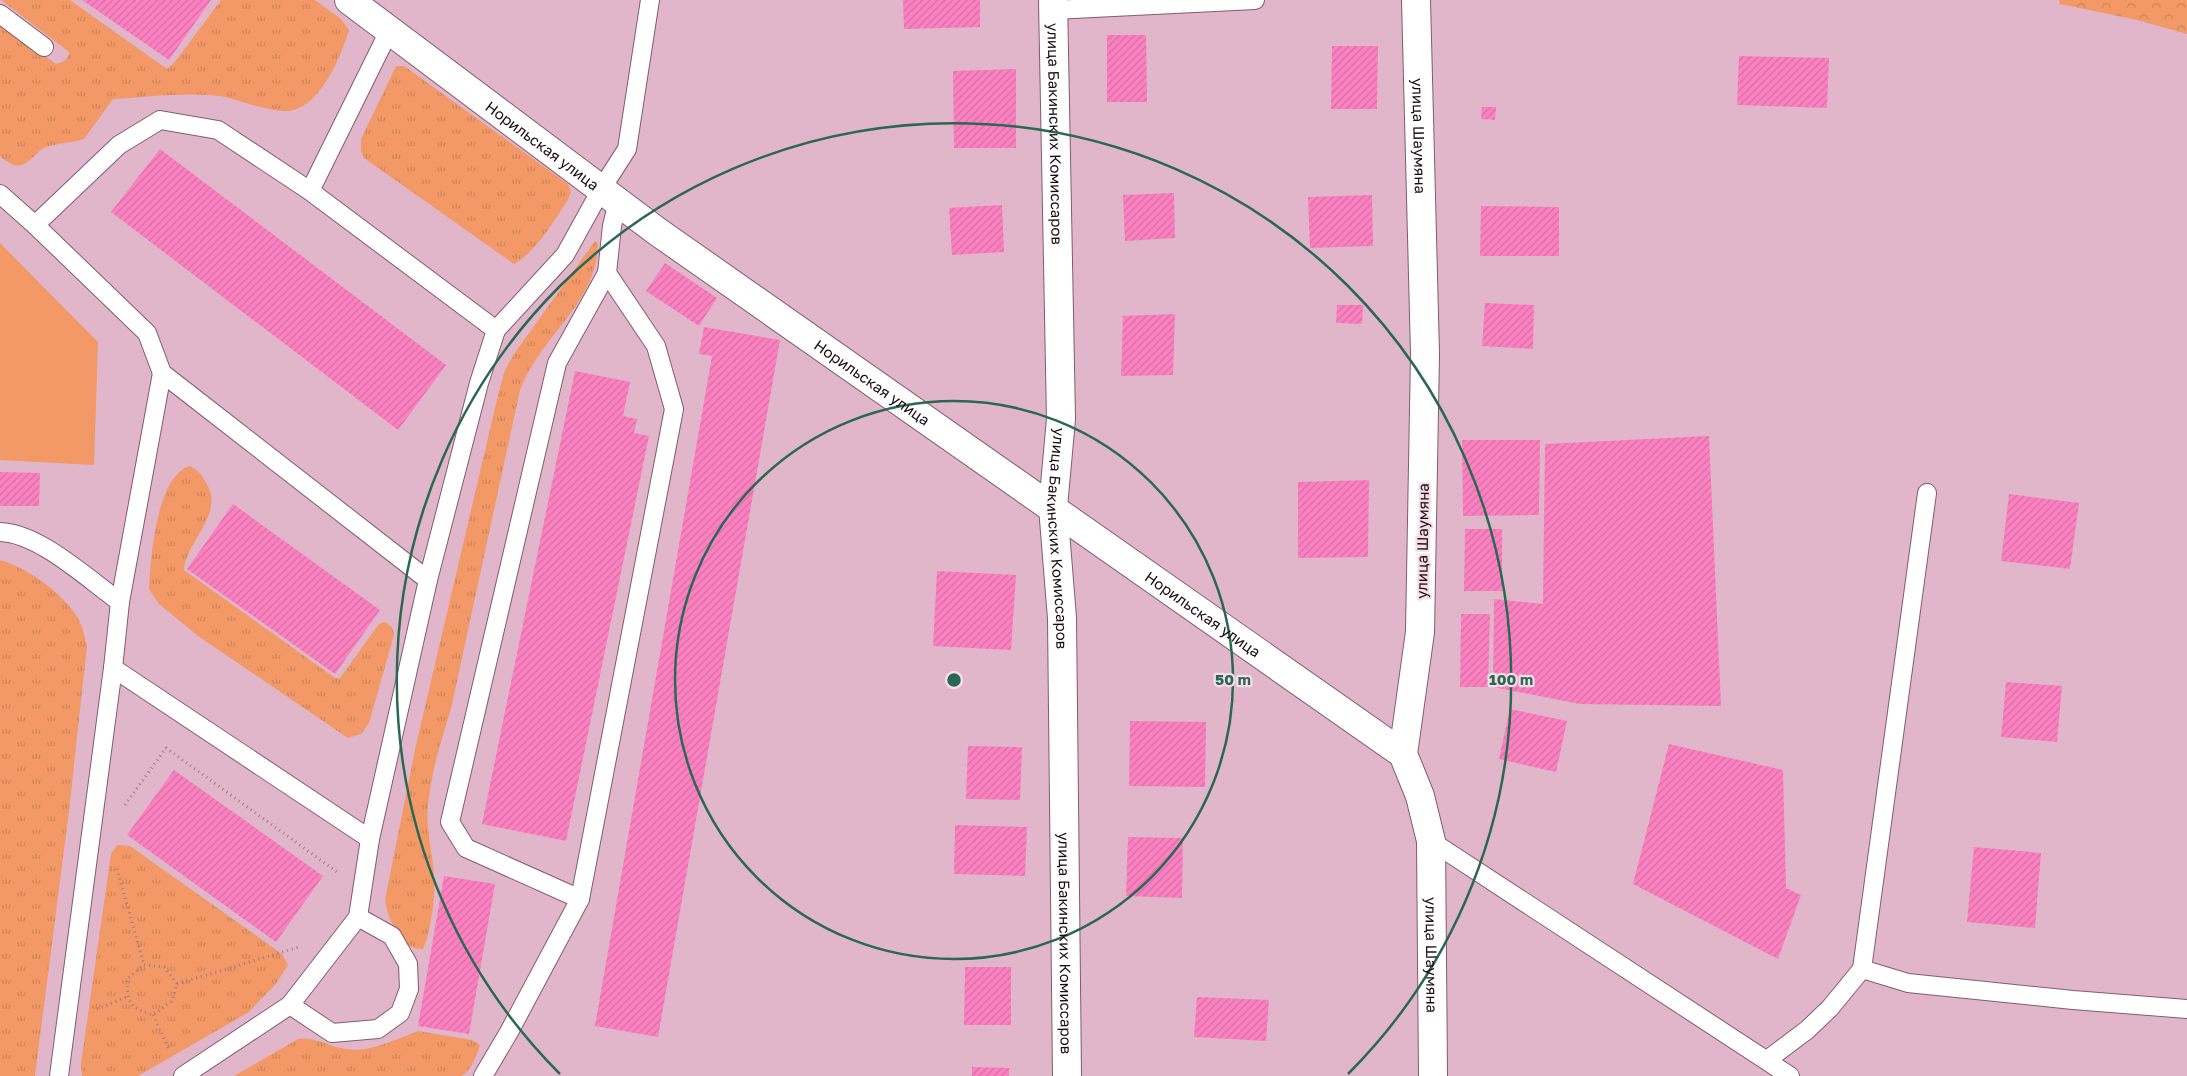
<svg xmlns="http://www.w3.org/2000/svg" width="2187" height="1076" viewBox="0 0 2187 1076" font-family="'Golos Text',sans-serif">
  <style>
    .grass { fill: url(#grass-tufts) }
    .forest { fill: url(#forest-crowns) }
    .park { fill: #f29967 }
    .building { fill: url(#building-hatch) }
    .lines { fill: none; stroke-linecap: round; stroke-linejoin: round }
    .service-casing { stroke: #825c6e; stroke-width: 20 }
    .minor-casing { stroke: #825c6e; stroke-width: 30 }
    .path { stroke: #9c7a8a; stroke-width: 3; stroke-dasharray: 1 4; stroke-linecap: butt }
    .service { stroke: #fff; stroke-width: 18 }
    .minor { stroke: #fff; stroke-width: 28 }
    .ring { fill: none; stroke: #2b6854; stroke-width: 2.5 }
    .labels { text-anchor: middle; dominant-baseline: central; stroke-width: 4.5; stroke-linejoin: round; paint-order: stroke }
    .street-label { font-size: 15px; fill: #1b0c14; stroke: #f5dee8 }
    .centre { fill: #2b6854; stroke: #f5dee8; stroke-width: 2.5 }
    .ring-label { font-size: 15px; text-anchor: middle; font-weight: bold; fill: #2b6854; stroke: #f5dee8; stroke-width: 4.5; stroke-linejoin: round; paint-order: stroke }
  </style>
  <defs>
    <pattern id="grass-tufts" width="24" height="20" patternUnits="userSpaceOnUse" patternTransform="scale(1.25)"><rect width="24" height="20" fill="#f29967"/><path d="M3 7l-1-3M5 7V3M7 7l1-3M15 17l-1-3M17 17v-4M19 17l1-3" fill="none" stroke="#cf8358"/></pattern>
    <pattern id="forest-crowns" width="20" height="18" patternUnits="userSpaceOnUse" patternTransform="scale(1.25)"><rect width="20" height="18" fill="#f29967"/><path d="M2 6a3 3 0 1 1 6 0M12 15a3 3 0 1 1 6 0" fill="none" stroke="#cf8358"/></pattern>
    <pattern id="building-hatch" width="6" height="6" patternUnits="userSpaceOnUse" patternTransform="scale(1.25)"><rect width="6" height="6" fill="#fc81c1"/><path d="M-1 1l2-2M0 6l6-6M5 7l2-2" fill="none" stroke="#d76ea5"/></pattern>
  </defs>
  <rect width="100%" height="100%" fill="#e2b6ca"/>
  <g class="grass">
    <path d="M 1,0 L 70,0 L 167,69 L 175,62 L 221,0 L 315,0 L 341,19 L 349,30 C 341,57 318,113 284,111 C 258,110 234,96 209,95 C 177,93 144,97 113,99 L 84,139 C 72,143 58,143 46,147 C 30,154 25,179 0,156 L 0,23 L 56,64 C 64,62 68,60 69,52 Z"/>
    <path d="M 396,66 L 404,66 L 568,184 L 571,191 L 568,200 C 553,222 537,251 514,264 L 364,158 L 361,151 L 361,139 Z"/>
    <path d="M 595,241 L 598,243 C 598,294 554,328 530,369 C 526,375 523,383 520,390 L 451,709 C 441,741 431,772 428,806 C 426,829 432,851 434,874 C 436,894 431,932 423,949 C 400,950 388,919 385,900 L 416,745 L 499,391 L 505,370 L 514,354 Z"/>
    <path d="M 190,466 C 198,470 202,475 206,483 C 226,513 186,541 184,570 L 335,678 L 340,678 L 379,624 L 385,622 L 392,627 L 394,635 L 369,723 L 361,734 L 348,738 L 198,636 L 159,604 L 149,589 C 151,557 156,476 190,466 Z"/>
    <path d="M 0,560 C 29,568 71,598 82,627 C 84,633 85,640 87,646 L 69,811 L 35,1076 L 0,1076 Z"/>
    <polygon points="117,845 130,846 282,954 288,965 275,985 249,1012 138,1076 82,1076 81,1063 111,854"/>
    <path d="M 418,1031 L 472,1040 L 480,1045 C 476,1057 472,1069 462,1076 L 234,1076 L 298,1039 C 315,1036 329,1047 346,1049 C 370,1053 396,1039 418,1031 Z"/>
  </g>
  <polygon class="forest" points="2059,0 2187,0 2187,34 2137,20 2060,4"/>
  <polygon class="park" points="0,243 98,342 94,465 0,460"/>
  <g class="building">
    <polygon points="82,0 211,0 169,60"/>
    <polygon points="903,0 980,0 980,27 904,29"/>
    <polygon points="1107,35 1146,35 1147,102 1107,102"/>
    <polygon points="1332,46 1378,46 1377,109 1331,109"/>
    <polygon points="1739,56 1829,58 1827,108 1737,105"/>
    <polygon points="1016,69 1016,148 954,148 953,71"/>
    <polygon points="1482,107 1496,107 1495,120 1481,119"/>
    <polygon points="160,149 446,365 398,430 111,212"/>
    <polygon points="1174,193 1175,238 1125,241 1123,195"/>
    <polygon points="1372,195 1373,246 1310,248 1308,197"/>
    <polygon points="1002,205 1004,252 952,255 949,208"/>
    <polygon points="1481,206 1559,207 1559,256 1480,256"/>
    <polygon points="665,263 717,298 699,326 646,291"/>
    <polygon points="1485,303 1534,305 1533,349 1482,346"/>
    <polygon points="1337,305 1363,305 1362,324 1336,323"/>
    <polygon points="1175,314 1173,375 1121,376 1123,316"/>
    <polygon points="704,327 780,340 658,1037 595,1026 712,356 699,354"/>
    <polygon points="575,371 630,382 623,416 637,419 634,433 649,436 566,841 482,824"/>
    <polygon points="1709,436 1721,706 1580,704 1493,687 1494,599 1543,604 1545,444"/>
    <polygon points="1462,440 1540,440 1539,515 1463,516"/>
    <polygon points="0,472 40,473 39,506 0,506"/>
    <polygon points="1369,480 1368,557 1298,558 1298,482"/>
    <polygon points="2009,494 2079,503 2070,569 2001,561"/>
    <polygon points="233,504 380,610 335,674 187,569"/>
    <polygon points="1465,529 1502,529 1502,591 1464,591"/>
    <polygon points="937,571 1016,575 1011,650 933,646"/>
    <polygon points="1461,614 1490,614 1488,687 1460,687"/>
    <polygon points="2006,682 2062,686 2057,742 2001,737"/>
    <polygon points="1510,709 1567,721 1556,772 1499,759"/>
    <polygon points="1130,721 1206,722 1205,787 1129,786"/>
    <polygon points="1669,744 1783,770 1786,888 1801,895 1778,959 1633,884"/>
    <polygon points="968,746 1022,747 1020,800 966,799"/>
    <polygon points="174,770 323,876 276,942 127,835"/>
    <polygon points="955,825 1027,827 1025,876 954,874"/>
    <polygon points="1128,837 1183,838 1182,898 1126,896"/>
    <polygon points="1974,847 2041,853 2035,928 1967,922"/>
    <polygon points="444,876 495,884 469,1034 418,1026"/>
    <polygon points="965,967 1011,967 1011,1025 964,1025"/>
    <polygon points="1197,997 1269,1000 1266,1041 1194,1037"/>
    <polygon points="972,1067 1009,1068 1009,1076 972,1076"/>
  </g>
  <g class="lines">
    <g class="service-casing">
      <g id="service">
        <polyline points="1053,10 1255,0"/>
        <polyline points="0,14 44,47"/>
        <polyline points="310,191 389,31"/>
        <polyline points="0,194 35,225 147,333 162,373 428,580"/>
        <polyline points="35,225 119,145 160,120 218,130 310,191 496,330 479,383 428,580 370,839 358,917 290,1005 183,1076"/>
        <polyline points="496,330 565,255 602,188 627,149 650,0"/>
        <polyline points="1927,493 1862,969 1908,983 2073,1000 2187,1009"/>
        <path d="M 0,532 C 39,533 88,579 120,602"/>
        <polyline points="113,668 370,839"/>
        <polyline points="1431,841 1790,1076"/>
        <polyline points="580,899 466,848 450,822 557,363 607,273 612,226 618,201"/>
        <polyline points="290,1005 332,1033 378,1029 400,1013 409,989 408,964 392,936 358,917"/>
        <polyline points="1767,1060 1807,1030 1830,1008 1862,969"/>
        <polyline points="59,1076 113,668 120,602 162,373"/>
        <polyline points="483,1076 509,1032 580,899 674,409 656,346 607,273"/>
      </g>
    </g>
    <g class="minor-casing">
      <g id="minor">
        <path id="s1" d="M 349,0 L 658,232 L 1403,754"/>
        <path id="s2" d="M 1053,0 L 1061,419 L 1053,507 L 1062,618 L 1067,1076"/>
        <path id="s3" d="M 1416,0 L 1425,354 L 1420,632 L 1403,754 L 1420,796 L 1431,841 L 1433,1076"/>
      </g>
    </g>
    <g class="path">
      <polyline points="125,805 166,748 337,872"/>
      <polyline points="117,869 144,965"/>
      <path d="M 144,965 L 164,967 L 177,984 L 172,1001 L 153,1015 C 130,1007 127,1004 127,979 Z"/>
      <polyline points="177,984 299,947"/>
      <polyline points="97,1009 127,997"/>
      <polyline points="153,1015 170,1051"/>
    </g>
    <use href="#service" class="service"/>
    <use href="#minor" class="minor"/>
  </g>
  <g class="ring">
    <circle cx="954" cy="680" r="279"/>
    <path d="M560 1074A557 557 0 1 1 1348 1074"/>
  </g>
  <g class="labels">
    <g class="street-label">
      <text stroke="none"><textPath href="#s2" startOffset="134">улица Бакинских Комиссаров</textPath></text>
      <text stroke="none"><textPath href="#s3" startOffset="136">улица Шаумяна</textPath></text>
      <text stroke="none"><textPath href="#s1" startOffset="242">Норильская улица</textPath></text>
      <text stroke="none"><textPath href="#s1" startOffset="648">Норильская улица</textPath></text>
      <text stroke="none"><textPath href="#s2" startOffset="539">улица Бакинских Комиссаров</textPath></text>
      <text transform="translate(1422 541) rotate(-89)">улица Шаумяна</text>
      <text stroke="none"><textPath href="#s1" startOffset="1052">Норильская улица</textPath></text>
      <text stroke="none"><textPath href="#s2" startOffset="944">улица Бакинских Комиссаров</textPath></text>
      <text stroke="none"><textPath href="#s3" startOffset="961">улица Шаумяна</textPath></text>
    </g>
  </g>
  <circle cx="954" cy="680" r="8" class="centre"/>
  <g class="ring-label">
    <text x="1233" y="685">50 m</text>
    <text x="1511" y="685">100 m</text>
  </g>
</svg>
